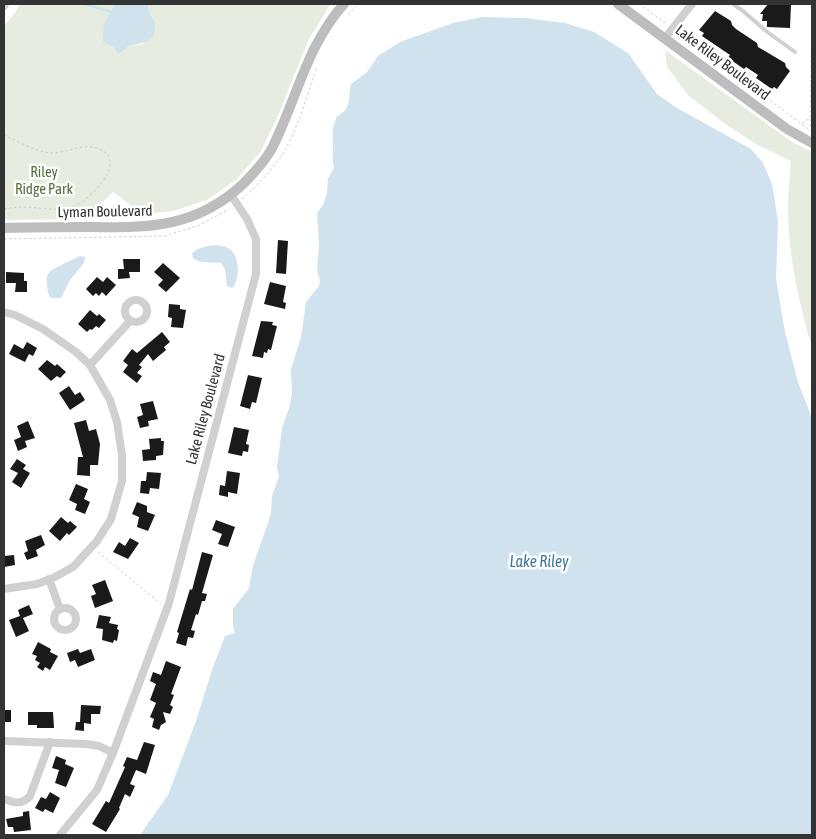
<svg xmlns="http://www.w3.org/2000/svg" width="816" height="839" viewBox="0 0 816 839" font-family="'Asap Condensed',sans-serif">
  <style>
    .green { fill: #e6ecdf }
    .water { fill: #cfe2ee }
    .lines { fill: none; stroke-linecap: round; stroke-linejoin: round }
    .stream { stroke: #cfe2ee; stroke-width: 2.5 }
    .building { fill: #1a1a1a }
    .path { stroke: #cdcdcd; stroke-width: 1; stroke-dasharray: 2.5 2.5; stroke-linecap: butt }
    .lane { stroke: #d0d0d0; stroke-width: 4 }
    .street { stroke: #d0d0d0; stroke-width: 8 }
    .secondary { stroke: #bdbdbd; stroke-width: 10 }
    .labels { text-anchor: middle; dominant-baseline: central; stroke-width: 5; stroke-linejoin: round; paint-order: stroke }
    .street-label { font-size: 15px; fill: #333; stroke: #fff }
    .park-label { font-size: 15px; fill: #56703f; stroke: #fff }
    .water-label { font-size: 16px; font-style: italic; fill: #3f7597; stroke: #fff }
  </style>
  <rect width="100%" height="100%" fill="#fff"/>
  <g class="green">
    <path d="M 20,4 L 115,4 C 110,16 111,43 118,54 L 130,46 L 143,44 L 153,18 L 148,9 L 148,4 L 330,5 L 308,41 L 278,116 L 261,151 L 236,180 L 207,200 L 173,211 L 143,214 L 113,192 L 102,203 L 79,219 L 4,220 L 4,26 L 14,14 Z"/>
    <path d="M 665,50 L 792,142 L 812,152 L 812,348 C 799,303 788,255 788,208 C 788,192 790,177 791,161 L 756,144 L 724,123 L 688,95 L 667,67 Z"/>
  </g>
  <g class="water">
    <path d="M 115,4 L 148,4 C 147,12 155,18 155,27 C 156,45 137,42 128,47 C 125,49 122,52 118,54 L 114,47 L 103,42 L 103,26 Z"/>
    <path d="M 482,17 L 525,18 L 565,23 L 594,32 L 628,53 L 657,94 L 677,108 L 751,149 L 763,163 L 772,184 L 778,221 L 776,279 L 785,332 L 798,382 L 812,418 L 812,835 L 140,835 L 168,795 L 195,724 L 213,667 L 225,636 L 235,633 L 233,625 L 233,609 L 249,588 L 253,566 L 271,514 L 272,496 L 279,477 L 277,467 L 282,428 L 289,408 L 292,393 L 291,369 L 301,337 L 306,302 L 319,286 L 320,280 L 317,270 L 319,244 L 317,213 L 323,205 L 327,193 L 328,178 L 334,168 C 332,161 333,156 333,148 C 333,133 331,131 337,116 C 352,109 348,98 351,84 L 367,72 L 378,56 L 400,42 L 453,23 Z"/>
    <path d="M 216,245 C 221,246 227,246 231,250 C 240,258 240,280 232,288 L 227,286 L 225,269 L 221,263 C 211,262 201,264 193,258 L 192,253 C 199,247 207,246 216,245 Z"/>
    <path d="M 80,256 L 85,257 L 84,263 L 70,280 L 61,298 L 51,298 C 48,294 48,292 47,286 C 47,283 46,278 48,274 C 50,269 73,260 80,256 Z"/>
  </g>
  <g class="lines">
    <polyline class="stream" points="84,4 112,12"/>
  </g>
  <g class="building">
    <polygon points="768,4 791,4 790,28 767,27 767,21 762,21 763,14 760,14"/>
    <polygon points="715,11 731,21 732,25 736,29 757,43 758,47 785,63 786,67 790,71 777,89 774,87 772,89 756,78 758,75 746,67 744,69 728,58 730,55 702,36 704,33 699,30"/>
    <polygon points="278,240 288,241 286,274 276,273"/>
    <polygon points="123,259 140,259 140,272 129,272 130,278 118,279 118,269 124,269"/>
    <polygon points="163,263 180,278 166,292 158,285 163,280 154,272"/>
    <polygon points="6,272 24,273 24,281 27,281 27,292 15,292 16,283 6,283"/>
    <polygon points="97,277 103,282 107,277 116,285 106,296 102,292 99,296 96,293 93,296 86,289"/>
    <polygon points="270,282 286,286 283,302 286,303 285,309 264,304"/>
    <polygon points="169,304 180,305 180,309 186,310 183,328 171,327 172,318 168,317"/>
    <polygon points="90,310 97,316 99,314 106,320 99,328 96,326 92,330 90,329 87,332 78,324"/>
    <polygon points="261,321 273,322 272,325 277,326 271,350 268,349 267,353 264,352 263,358 252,356"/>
    <polygon points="162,332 170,342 164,347 166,350 153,361 148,354 139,365 142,367 137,373 142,376 137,383 123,372 128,365 123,361 132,349 137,353"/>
    <polygon points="27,342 37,348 33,356 29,354 25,362 9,354 14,344 23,349"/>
    <polygon points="47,360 55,366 57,364 66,372 60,378 57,376 51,381 38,369"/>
    <polygon points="248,375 262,378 256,403 252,402 250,409 240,406"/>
    <polygon points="69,386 75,395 80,392 85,400 70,410 59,393"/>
    <polygon points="153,401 158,419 148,421 149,426 140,428 137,417 143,415 140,404"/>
    <polygon points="86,420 89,431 96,429 100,444 98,465 90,465 90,476 77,475 78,457 83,457 74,423"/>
    <polygon points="28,421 35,438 25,441 27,447 18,451 14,440 21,437 17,426"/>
    <polygon points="234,427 249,430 246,444 249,445 248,452 243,451 242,456 228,453"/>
    <polygon points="161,438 161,441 164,441 163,455 156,456 156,460 143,461 142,450 150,449 149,439"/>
    <polygon points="17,459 26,465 23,469 30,473 21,488 12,482 18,473 10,469"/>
    <polygon points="227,471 240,473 237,494 228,492 228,497 219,495 220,485 225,486"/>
    <polygon points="147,472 161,473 159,489 150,488 149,494 140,493 141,481 146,481"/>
    <polygon points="76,484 88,489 84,499 90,502 85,514 75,510 77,504 69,500"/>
    <polygon points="137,502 147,506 147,512 155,515 148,531 137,527 139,517 132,514"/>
    <polygon points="61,517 68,523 70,521 77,527 69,535 67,533 60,541 49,531"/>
    <polygon points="216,520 235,527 228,547 218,544 222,534 212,530"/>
    <polygon points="41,535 45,545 36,550 38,556 27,560 24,553 28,551 25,541"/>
    <polygon points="130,538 139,543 128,559 113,552 119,542 125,546"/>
    <polygon points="202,552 213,555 202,593 207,594 205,601 202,601 198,615 196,614 191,630 195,631 193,638 188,637 186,646 176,643 179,633 177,632 190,589 192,590"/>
    <polygon points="14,555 15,565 4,567 4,556"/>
    <polygon points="105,580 113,601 95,608 91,596 96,594 92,585"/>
    <polygon points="29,605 33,614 23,618 29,631 16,637 9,620 20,616 18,610"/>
    <polygon points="99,615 111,617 109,623 118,625 117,629 119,630 117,641 114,640 113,643 102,640 103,629 96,628"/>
    <polygon points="38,642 51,649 50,652 58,656 50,670 45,667 43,671 37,667 40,663 35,660 37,656 32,654"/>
    <polygon points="78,649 80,653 91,649 95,660 78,667 75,660 70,662 67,653"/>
    <polygon points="166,661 181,667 171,694 174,695 170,705 173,707 170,714 163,712 166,722 161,725 159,730 152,727 154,719 150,717 156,703 150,700 156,684 150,681 153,672 161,675"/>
    <polygon points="81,705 101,706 100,714 91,714 91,724 84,723 84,731 75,730 76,722 80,722"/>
    <rect x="4" y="710" width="7" height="12"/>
    <polygon points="28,712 53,712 54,728 37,728 37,725 28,725"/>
    <polygon points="144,742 155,745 146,774 136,770 130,784 135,786 130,797 125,794 119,808 120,809 106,832 92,824 106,801 109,803 125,767 123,766 127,757 137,760"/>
    <polygon points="56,756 66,760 65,764 74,768 66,787 55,783 59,770 52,768"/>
    <polygon points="50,792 60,798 53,813 45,809 43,812 35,808 41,797 46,799"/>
    <polygon points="29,811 31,830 14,832 13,827 8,827 6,819 23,816 23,812"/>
  </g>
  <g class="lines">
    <g class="path">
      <polyline points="639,4 667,24"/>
      <polyline points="348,15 358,4"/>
      <polyline points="678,32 811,131"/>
      <polyline points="810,119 811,130"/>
      <polyline points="802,123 810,118 812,24"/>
      <path d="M 4,135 C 18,141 34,151 50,153 C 66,154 82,142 99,149 C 130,161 89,201 72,207 C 57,212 38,207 23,207 C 16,207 10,208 4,209"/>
      <path d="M 242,199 C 258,185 273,169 284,152 C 299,126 307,95 317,67"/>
      <polyline points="4,239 165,236 200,225 229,209"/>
      <polyline points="98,552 161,604"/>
    </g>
    <polyline class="lane" points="733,4 743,11 766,31 795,52"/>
    <g class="street">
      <polyline points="4,6 5,4"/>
      <polyline points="665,38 692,4"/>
      <circle cx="136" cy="311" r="11"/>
      <polyline points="4,312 15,315 43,329 76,352 90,365 110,400 117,422 122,455 122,481 111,519 97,541 73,567 53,578 37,584 4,589"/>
      <polyline points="90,365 130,321"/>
      <polyline points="49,579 60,609"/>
      <circle cx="65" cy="619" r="11"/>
      <polyline points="4,741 86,744 99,746 113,753"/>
      <path d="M 4,799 C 14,803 22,805 30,796 L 50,742"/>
      <polyline points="60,835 97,790 113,753 169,603 256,274 256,239 247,219 231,195"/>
    </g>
    <g class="secondary">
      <polyline points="618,4 787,129 812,143"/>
      <path d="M 4,228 C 33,227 62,227 91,227 C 151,228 197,227 243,184 C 255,172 269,157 275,142 C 298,94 308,44 344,4"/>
    </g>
  </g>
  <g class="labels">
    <g class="street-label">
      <text transform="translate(723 62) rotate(37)">Lake Riley Boulevard</text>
      <text transform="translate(105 211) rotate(-1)">Lyman Boulevard</text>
      <text transform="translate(205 409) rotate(-75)">Lake Riley Boulevard</text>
    </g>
    <g class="park-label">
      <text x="44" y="171">Riley<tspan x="44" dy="17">Ridge Park</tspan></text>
    </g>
    <g class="water-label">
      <text x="539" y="561">Lake Riley</text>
    </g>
  </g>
  <rect width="816" height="839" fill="none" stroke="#333333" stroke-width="10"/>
</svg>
